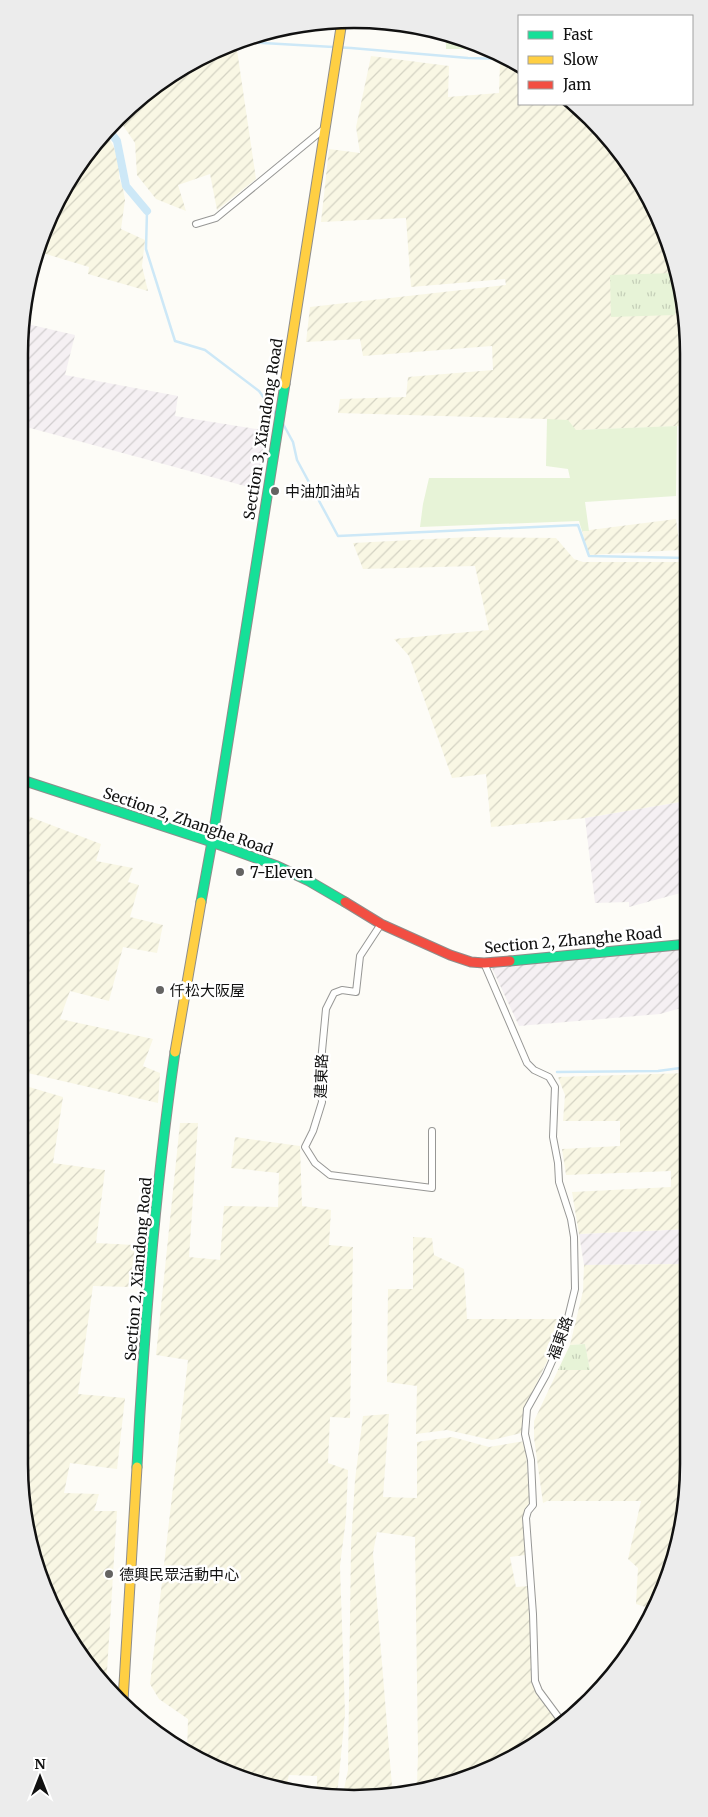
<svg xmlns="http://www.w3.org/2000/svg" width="708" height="1817" viewBox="0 0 708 1817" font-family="Merriweather,'Noto Sans TC',serif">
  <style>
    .industrial { fill: url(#industrial-furrows) }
    .farmland { fill: url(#farmland-furrows) }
    .grass { fill: url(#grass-tufts) }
    .park { fill: #e7f3d7 }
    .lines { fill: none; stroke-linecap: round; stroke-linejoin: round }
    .stream { stroke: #cde8f7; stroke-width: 2.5 }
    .canal { stroke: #cde8f7; stroke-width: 8 }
    .street-casing { stroke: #979795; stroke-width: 8 }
    .fast-casing { stroke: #8e8d8b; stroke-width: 11 }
    .slow-casing { stroke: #8e8d8b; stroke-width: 11 }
    .jam-casing { stroke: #8e8d8b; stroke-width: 11 }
    .street { stroke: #fffffe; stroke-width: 6 }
    .fast { stroke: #16e098; stroke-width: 9 }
    .slow { stroke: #ffcf43; stroke-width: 9 }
    .jam { stroke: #f24e42; stroke-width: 9 }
    .poi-dot { fill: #646362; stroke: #fff; stroke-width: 2 }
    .labels { text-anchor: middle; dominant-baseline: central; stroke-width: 5; stroke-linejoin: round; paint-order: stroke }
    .street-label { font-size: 15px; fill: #111; stroke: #fff }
    .poi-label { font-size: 15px; fill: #111; stroke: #fff; text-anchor: start }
    .rim { fill: none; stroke: #111; stroke-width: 2.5 }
  </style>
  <defs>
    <pattern id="industrial-furrows" width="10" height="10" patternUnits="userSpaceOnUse" patternTransform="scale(1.25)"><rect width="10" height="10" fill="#f5f0f3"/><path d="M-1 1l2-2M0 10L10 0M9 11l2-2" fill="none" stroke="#d1cdcf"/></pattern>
    <pattern id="farmland-furrows" width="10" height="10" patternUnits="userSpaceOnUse" patternTransform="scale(1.25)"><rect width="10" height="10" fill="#f9f7e4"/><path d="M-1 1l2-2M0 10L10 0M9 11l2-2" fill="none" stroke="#d4d3c3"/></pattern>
    <pattern id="grass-tufts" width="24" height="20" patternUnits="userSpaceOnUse" patternTransform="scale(1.25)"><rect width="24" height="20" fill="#e7f3d7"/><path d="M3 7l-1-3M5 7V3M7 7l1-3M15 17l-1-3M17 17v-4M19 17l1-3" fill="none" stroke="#c5cfb8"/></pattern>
  </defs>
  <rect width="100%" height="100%" fill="#fdfcf7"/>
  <g class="industrial">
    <polygon points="23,323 75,335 65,375 178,396 175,416 269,431 260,490 19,425 19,354"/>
    <polygon points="680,802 688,823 688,891 629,907 629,902 595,903 585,818"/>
    <polygon points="688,947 688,1006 660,1014 519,1026 492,968"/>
    <polygon points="689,1229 689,1264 584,1265 579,1234"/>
    <polygon points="689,1427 689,1463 678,1550 668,1575"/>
  </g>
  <g class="farmland">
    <polygon points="237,50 256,179 217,210 210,174 178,185 186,211 156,199 137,175 135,143 118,118 133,102 187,64 207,54"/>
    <polygon points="371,56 449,66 448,97 499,93 500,62 512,63 519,66 519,104 573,104 606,133 655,206 686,310 687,518 684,519 681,426 576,430 547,419 338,413 340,399 406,397 408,377 493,370 492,346 363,356 360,339 306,342 310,307 506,285 505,279 411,287 406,218 321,222 329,149 360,153 356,127"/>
    <polygon points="105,132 114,147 119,162 119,178 123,188 125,200 121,229 145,240 142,266 148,291 88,274 89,267 36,251 53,205 88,150"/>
    <polygon points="676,519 680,550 588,555 582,531"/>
    <polygon points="471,537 556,538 574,559 583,562 686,562 688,823 680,802 585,818 491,827 486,774 452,778 409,656 394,639 489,630 475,566 363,569 353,543"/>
    <polygon points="19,788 29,792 25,815 101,844 96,861 133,868 128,882 139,885 130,917 163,925 157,953 123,947 109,1001 70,991 60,1019 153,1039 143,1066 160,1073 158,1103 19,1071"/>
    <polygon points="688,1073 689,1229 579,1234 572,1192 671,1187 671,1171 566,1175 562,1149 620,1146 620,1121 563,1121 565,1095 558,1077"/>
    <polygon points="19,1084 63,1097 53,1163 105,1170 96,1243 135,1245 130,1287 93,1286 78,1394 125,1398 117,1469 70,1463 64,1493 99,1494 94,1511 117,1511 106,1687 64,1630 37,1571 19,1463"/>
    <polygon points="180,1123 198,1123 189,1257 220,1260 224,1206 278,1207 279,1173 231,1168 235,1137 300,1146 302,1206 331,1210 329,1245 353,1247 350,1418 330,1417 328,1463 348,1470 346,1518 340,1566 345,1714 338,1786 335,1795 317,1795 317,1776 289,1775 287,1783 282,1784 282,1789 247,1781 187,1753 188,1719 159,1699 150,1684 188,1360 156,1355"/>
    <polygon points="413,1237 432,1238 434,1255 464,1269 467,1319 567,1319 532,1393 521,1433 492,1440 447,1430 416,1434 417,1386 387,1382 388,1289 413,1289"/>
    <polygon points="689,1264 689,1427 668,1575 655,1610 636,1604 638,1568 628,1559 641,1501 547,1501 543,1503 534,1438 534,1421 558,1370 590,1370 585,1344 570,1345 583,1291 584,1265"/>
    <polygon points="389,1414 383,1497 417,1498 417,1442 452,1437 489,1447 525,1441 530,1501 524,1515 525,1555 510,1557 516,1587 529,1586 533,1682 560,1723 540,1742 483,1773 419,1792 417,1785 418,1753 415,1537 377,1532 373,1553 392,1786 383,1793 343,1794 348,1770 351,1545 355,1480 363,1416"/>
  </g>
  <g class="grass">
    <polygon points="446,32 483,49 446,49"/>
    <polygon points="674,273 675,315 611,317 610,275"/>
    <polygon points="585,1344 590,1370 558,1370 570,1345"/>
  </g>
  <polygon class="park" points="547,419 568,420 576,430 677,426 676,496 585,502 589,531 582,531 579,521 420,527 423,504 429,478 570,478 568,469 546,466"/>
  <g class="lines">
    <g class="stream">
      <polyline points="230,44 243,42 351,48 468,58 505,59"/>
      <polyline points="147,211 146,249 175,341 205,350 259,391 277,416"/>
      <polyline points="282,422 293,442 297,460 338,536 578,525 589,556 687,558"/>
      <polyline points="557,1072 658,1071 688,1067"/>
    </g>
    <polyline class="canal" points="108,129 117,141 126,186 147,211"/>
    <g class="street-casing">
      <g id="street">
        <polyline points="196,224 216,218 325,128"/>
        <polyline points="381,924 360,956 356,992 342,990 334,993 326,1009 320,1072 322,1102 313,1131 305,1147 315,1163 330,1175 432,1188 432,1131"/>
        <polyline points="484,963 527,1063 534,1070 549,1077 555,1087 553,1137 558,1163 559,1182 571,1219 574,1237 575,1289 564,1334 546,1375 527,1409 525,1434 531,1460 533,1505 528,1511 526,1518 533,1614 535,1681 539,1691 562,1722"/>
      </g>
    </g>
    <g class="fast-casing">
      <g id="fast">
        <polyline points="19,779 212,842 277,866 309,881 345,902"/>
        <polyline points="201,902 212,842 285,384"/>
        <polyline points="510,961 688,944"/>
        <path d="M 137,1467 C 144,1328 155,1190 175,1052"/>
      </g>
    </g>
    <g class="slow-casing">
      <g id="slow">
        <polyline points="285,384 342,21"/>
        <polyline points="175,1052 201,902"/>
        <polyline points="123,1701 137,1467"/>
      </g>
    </g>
    <g class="jam-casing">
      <polyline id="jam" points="345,902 381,924 450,955 471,962 484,963 510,961"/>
    </g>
    <use href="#street" class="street"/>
    <use href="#fast" class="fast"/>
    <use href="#slow" class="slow"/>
    <use href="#jam" class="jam"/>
  </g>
  <g class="poi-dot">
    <circle cx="275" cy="491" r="5"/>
    <circle cx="240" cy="872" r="5"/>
    <circle cx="160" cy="990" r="5"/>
    <circle cx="109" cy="1574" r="5"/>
  </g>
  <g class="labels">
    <g class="street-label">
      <text transform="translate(263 429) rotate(-81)">Section 3, Xiandong Road</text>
      <text transform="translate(188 821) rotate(19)">Section 2, Zhanghe Road</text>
      <text transform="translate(573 940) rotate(-5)">Section 2, Zhanghe Road</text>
      <text transform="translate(321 1076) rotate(-88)">建東路</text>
      <text transform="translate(138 1269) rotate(-85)">Section 2, Xiandong Road</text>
      <text transform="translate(560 1338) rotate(-70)">福東路</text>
    </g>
    <g class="poi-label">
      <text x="285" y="491">中油加油站</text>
      <text x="250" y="872">7-Eleven</text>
      <text x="170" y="990">仟松大阪屋</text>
      <text x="119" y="1574">德興民眾活動中心</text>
    </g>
  </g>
  <path d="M0 0H708V1817H0ZM354 28H354A326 326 0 0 1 680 354V1464A326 326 0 0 1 354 1790H354A326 326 0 0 1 28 1464V354A326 326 0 0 1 354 28Z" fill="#ececec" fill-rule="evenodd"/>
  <path class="rim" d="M354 28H354A326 326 0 0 1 680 354V1464A326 326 0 0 1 354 1790H354A326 326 0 0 1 28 1464V354A326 326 0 0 1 354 28Z"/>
  <rect x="518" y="15" width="175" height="90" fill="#ffffff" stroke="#a0a0a0"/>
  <rect x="528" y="31" width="25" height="8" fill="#16e098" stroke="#a0a0a0"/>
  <text x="563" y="40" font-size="15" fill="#111111">Fast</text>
  <rect x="528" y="56" width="25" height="8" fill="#ffcf43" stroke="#a0a0a0"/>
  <text x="563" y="65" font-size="15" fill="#111111">Slow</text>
  <rect x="528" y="81" width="25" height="8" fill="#f24e42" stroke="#a0a0a0"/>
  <text x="563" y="90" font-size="15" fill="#111111">Jam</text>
  <g transform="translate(40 1777)" stroke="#ffffff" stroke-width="4" paint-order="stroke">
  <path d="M0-4L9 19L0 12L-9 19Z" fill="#111111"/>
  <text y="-8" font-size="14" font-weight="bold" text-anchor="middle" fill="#111111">N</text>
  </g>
</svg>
